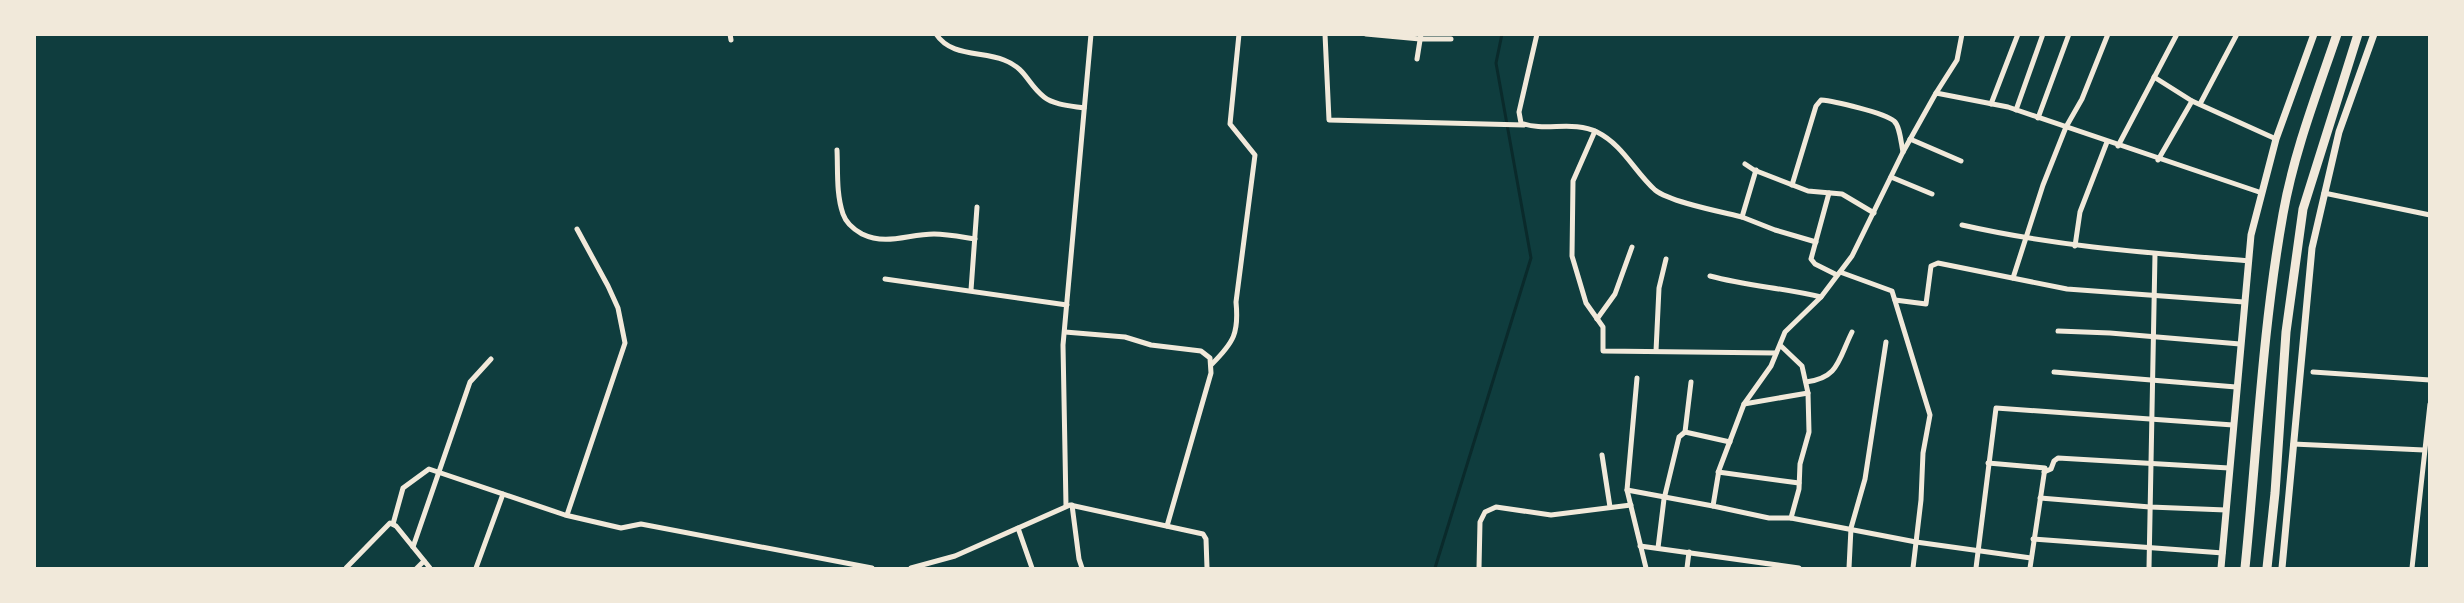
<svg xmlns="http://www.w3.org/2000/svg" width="2464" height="603" viewBox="0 0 2464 603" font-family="Helvetica,sans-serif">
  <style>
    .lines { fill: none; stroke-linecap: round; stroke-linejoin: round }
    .stream { stroke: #0a2a2b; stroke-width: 3 }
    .minor { stroke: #f1e9da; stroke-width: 5 }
    .tertiary { stroke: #f1e9da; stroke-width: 7 }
    .trunk { stroke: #f1e9da; stroke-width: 9 }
  </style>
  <rect width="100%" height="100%" fill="#0f3d3e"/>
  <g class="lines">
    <polyline class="stream" points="1435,568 1531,258 1496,63 1502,34"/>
    <g class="minor">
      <polyline points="730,34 731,40"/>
      <path d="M 936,34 C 951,57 981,51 1004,60 C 1027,69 1027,84 1044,97 C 1054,105 1072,106 1084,108"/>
      <polyline points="1325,34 1329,120 1524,125"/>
      <polyline points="1366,34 1420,39 1451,39"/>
      <path d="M 1537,34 L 1519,112 L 1521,123 C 1545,132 1573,120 1597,132 C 1623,145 1634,171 1655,190 C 1670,202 1722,212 1742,217"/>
      <polyline points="1417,59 1421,34"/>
      <polyline points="2154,77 2192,101"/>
      <polyline points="1936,93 1957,60 1962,34"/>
      <polyline points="1991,104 2018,34"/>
      <polyline points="2200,104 2237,34"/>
      <polyline points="2016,110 2043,34"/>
      <polyline points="2038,118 2069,34"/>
      <polyline points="1595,131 1573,181 1572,256 1586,303 1603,327 1603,351 1776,353"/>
      <polyline points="1910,139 1961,161"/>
      <polyline points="2118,146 2177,34"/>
      <path d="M 837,150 C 838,170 836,194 843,214 C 846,223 853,229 862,234 C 887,246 908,234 934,234 C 947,234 962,237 975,239"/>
      <polyline points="2158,160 2192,101 2276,139"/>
      <polyline points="1745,164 1754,170 1808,191 1842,194 1874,213"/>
      <polyline points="1756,170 1742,217 1775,230 1816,242"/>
      <polyline points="1891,177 1932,194"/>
      <path d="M 1792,185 L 1816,106 L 1821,100 C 1834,101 1885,113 1894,121 C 1900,126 1901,143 1903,152"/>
      <polyline points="1829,193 1811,259 1815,264 1837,275"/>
      <polyline points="2324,193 2430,215"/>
      <path d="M 1962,225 C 2059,247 2150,253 2249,261"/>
      <polyline points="2075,246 2080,212 2107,142"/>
      <polyline points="1840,272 1892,291 1930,415 1923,453 1921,500 1913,568"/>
      <path d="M 1710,276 C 1747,286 1784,288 1821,297"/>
      <polyline points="2013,278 2043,185 2066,127 2082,99 2108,34"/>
      <polyline points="885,279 1067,305"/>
      <polyline points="971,290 977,207"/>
      <polyline points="1895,300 1926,304 1931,266 1938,263 2067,289 2244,302"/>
      <polyline points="1597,319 1615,294 1632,247"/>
      <polyline points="2058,331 2110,333 2240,344"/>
      <polyline points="1065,332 1125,337 1151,345 1201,351 1210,358 1211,373 1167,526"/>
      <polyline points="1780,345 1802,366 1808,393 1809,432 1800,464 1799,489 1791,518 1769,518 1713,506 1719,470 1744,404 1771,366 1785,332 1821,297 1852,256 1903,152 1936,93 2008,107 2262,193"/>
      <polyline points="1656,351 1659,288 1666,259"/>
      <path d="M 1212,364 C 1234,342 1239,333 1236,302 L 1255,155 L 1230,124 L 1239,34"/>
      <polyline points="2054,372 2236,387"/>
      <polyline points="2313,372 2430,380"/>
      <polyline points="1637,378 1627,490 1646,568"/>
      <polyline points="1691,382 1685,432 1730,442"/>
      <path d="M 1806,382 C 1839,378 1838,360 1852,332"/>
      <polyline points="1744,404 1808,393"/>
      <polyline points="2293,444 2424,450"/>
      <polyline points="1602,455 1610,507"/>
      <polyline points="1988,463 2045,468 2030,568"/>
      <polyline points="1718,472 1799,483"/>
      <polyline points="2044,472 2051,469 2054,461 2058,458 2229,468"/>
      <polyline points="1627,490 1713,506"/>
      <polyline points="2040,498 2150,507 2226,510"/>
      <polyline points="1072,505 1079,559 1082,568"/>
      <polyline points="1066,506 1063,345 1091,34"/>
      <polyline points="567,515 625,343 618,308 608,286 577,229"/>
      <polyline points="1791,518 1916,542 2031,558"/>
      <polyline points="393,524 403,488 429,469 565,515 621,528 641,524 872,568"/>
      <polyline points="1018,528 1032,568"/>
      <polyline points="2033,539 2223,553"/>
      <polyline points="1640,546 1799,568"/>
      <polyline points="413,547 470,382 491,359"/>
      <polyline points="1658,548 1664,499 1679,437 1685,432"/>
      <polyline points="346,568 390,523 396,526 430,568"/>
      <polyline points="417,568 424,561"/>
      <polyline points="476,568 503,494"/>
      <polyline points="911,568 955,556 1070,505 1203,534 1206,539 1207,568"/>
      <polyline points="1479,568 1480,522 1485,512 1496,507 1551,515 1631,505"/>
      <polyline points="1687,568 1689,552"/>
      <polyline points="1849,568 1851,528 1865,479 1886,342"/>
      <polyline points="1976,568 1996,408 2233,425"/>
      <polyline points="2149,568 2155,254"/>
      <polyline points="2412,568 2430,404"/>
    </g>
    <g class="tertiary">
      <polyline points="2221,568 2251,235 2276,139 2314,34"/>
      <polyline points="2282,568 2312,248 2339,132 2374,34"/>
    </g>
    <g class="trunk">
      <path d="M 2245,568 C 2257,450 2262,331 2283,214 C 2294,152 2317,93 2337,34"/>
      <polyline points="2267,568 2275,493 2286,332 2303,209 2358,34"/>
    </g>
  </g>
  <rect width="2464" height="603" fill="none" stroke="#f1e9da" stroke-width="72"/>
</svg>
